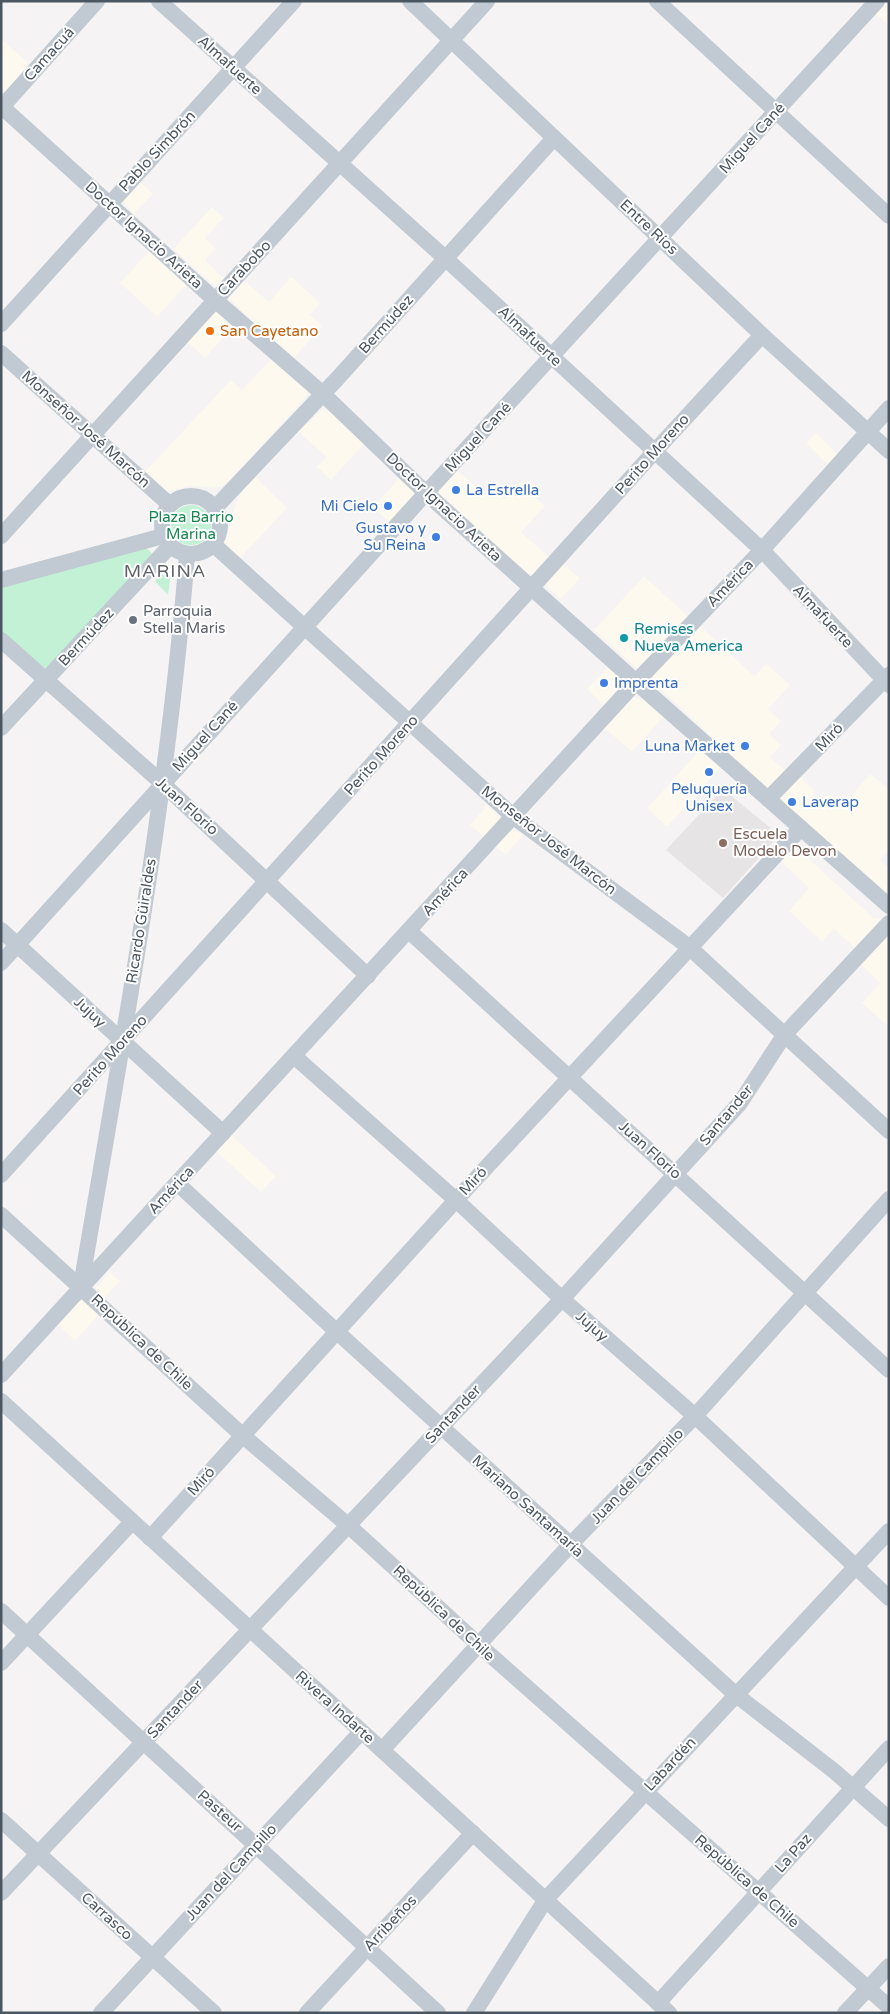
<svg xmlns="http://www.w3.org/2000/svg" width="890" height="2014" viewBox="0 0 890 2014" font-family="'Varela Round',sans-serif">
  <style>
    .commercial { fill: #fdf9ef }
    .education { fill: #e6e4e5 }
    .green { fill: #c3f1d5 }
    .lines { fill: none; stroke-linecap: round; stroke-linejoin: round }
    .minor { stroke: #c1cad2; stroke-width: 16 }
    .food-dot { fill: #e8710a; stroke: #fff; stroke-width: 2 }
    .shop-dot { fill: #3f7fe0; stroke: #fff; stroke-width: 2 }
    .worship-dot { fill: #6b7280; stroke: #fff; stroke-width: 2 }
    .culture-dot { fill: #0f9aa8; stroke: #fff; stroke-width: 2 }
    .education-dot { fill: #8d6e63; stroke: #fff; stroke-width: 2 }
    .labels { text-anchor: middle; dominant-baseline: central; stroke-width: 4; stroke-linejoin: round; paint-order: stroke }
    .street-label { font-size: 15px; fill: #4a5661; stroke: #fff }
    .food-label { font-size: 15px; fill: #c56008; stroke: #fff; text-anchor: start }
    .shop-label { font-size: 15px; fill: #366cbe; stroke: #fff; text-anchor: start }
    .park-label { font-size: 15px; fill: #17864f; stroke: #fff }
    .worship-label { font-size: 15px; fill: #5b616d; stroke: #fff; text-anchor: start }
    .culture-label { font-size: 15px; fill: #0d838f; stroke: #fff; text-anchor: start }
    .education-label { font-size: 15px; fill: #785e54; stroke: #fff; text-anchor: start }
    .quarter-label { font-size: 18px; letter-spacing: 1px; fill: #5f6368; stroke: #fff }
  </style>
  <rect width="100%" height="100%" fill="#f5f3f3"/>
  <g class="commercial">
    <polygon points="881,1 889,1 889,25 873,12"/>
    <polygon points="1,38 31,66 7,92 2,92"/>
    <polygon points="137,179 153,194 134,214 122,200"/>
    <polygon points="212,207 224,218 205,238 216,248 205,260 226,280 217,286 212,284 173,249"/>
    <polygon points="151,249 188,283 157,317 120,283"/>
    <polygon points="291,277 320,303 310,315 322,326 294,358 229,299 228,295 242,279 269,302"/>
    <polygon points="216,311 235,325 205,358 186,341"/>
    <polygon points="272,359 307,390 307,396 226,484 217,488 189,486 167,492 143,474 231,380 242,390"/>
    <polygon points="322,409 329,411 365,443 331,480 317,467 326,457 299,432"/>
    <polygon points="816,433 840,457 830,467 806,443"/>
    <polygon points="455,468 485,495 492,487 505,498 519,483 545,506 521,532 553,561 537,574 527,574 439,493 438,488"/>
    <polygon points="401,476 415,491 414,495 390,523 373,507"/>
    <polygon points="255,477 287,508 238,560 224,544 237,501 243,490"/>
    <polygon points="562,563 580,578 561,599 548,588 546,581"/>
    <polygon points="644,576 690,618 637,669 594,630"/>
    <polygon points="699,625 754,676 766,664 790,685 768,709 781,721 769,734 781,745 770,757 789,774 770,788 767,788 653,682 654,673"/>
    <polygon points="608,667 623,681 624,687 607,709 587,689"/>
    <polygon points="634,697 644,700 663,717 632,752 604,728"/>
    <polygon points="700,750 720,768 667,827 647,808"/>
    <polygon points="870,774 889,789 889,850 880,860 889,868 889,902 781,803 783,795 800,777 816,792 812,797 819,803 828,793 842,806"/>
    <polygon points="487,805 498,815 501,821 487,840 470,825"/>
    <polygon points="515,830 523,835 506,855 495,846 508,832"/>
    <polygon points="793,845 802,845 799,850 874,918 882,918 857,950 834,929 822,942 789,911 809,888 779,860"/>
    <polygon points="889,935 889,1027 862,1003 880,983 860,964"/>
    <polygon points="231,1135 276,1176 261,1192 216,1151"/>
    <polygon points="109,1272 120,1281 104,1298 94,1286 99,1285"/>
    <polygon points="81,1298 102,1311 75,1341 56,1323"/>
  </g>
  <polygon class="education" points="723,789 779,835 723,898 666,850"/>
  <g class="green">
    <circle cx="191" cy="525" r="20"/>
    <polygon points="146,548 151,552 151,558 50,666 45,668 1,635 1,586"/>
    <polygon points="171,573 168,595 155,581 158,576"/>
  </g>
  <g class="lines">
    <g class="minor">
      <polyline points="159,1 445,258 762,550 889,685"/>
      <polyline points="410,1 762,335 889,451"/>
      <polyline points="657,1 889,216"/>
      <polyline points="1,106 215,300 323,394 426,493 654,698 889,906"/>
      <polyline points="1,108 97,1"/>
      <polyline points="1,324 294,1"/>
      <polyline points="1,353 170,505"/>
      <circle cx="191" cy="525" r="29"/>
      <polyline points="214,509 337,379 554,138"/>
      <polyline points="1,536 487,1"/>
      <polyline points="213,544 514,817 689,947 889,1131"/>
      <polyline points="1,580 163,536"/>
      <polyline points="1,640 162,783 368,976"/>
      <polyline points="1,728 170,546"/>
      <polyline points="768,799 889,675"/>
      <polyline points="1,930 223,1133"/>
      <polyline points="409,931 889,1370"/>
      <polyline points="1,963 426,493 877,1"/>
      <polyline points="294,1056 456,1200 562,1299 695,1416 889,1598"/>
      <polyline points="1,1175 655,451 762,335"/>
      <polyline points="177,1183 336,1331 735,1694 834,1771 889,1819"/>
      <polyline points="1,1215 242,1435 349,1526 479,1645 889,2007"/>
      <path d="M 81,1286 C 122,1043 168,800 187,554"/>
      <polyline points="1,1375 636,682 762,550 889,408"/>
      <polyline points="1,1401 669,2013"/>
      <polyline points="150,1538 456,1200 801,828"/>
      <polyline points="1,1611 438,2013"/>
      <polyline points="1,1663 132,1522"/>
      <polyline points="382,1750 570,1545 695,1416 889,1199"/>
      <polyline points="1,1820 214,2013"/>
      <polyline points="1,1893 562,1299 740,1103 785,1034 889,923"/>
      <polyline points="658,2003 889,1748"/>
      <polyline points="101,2013 361,1732"/>
      <polyline points="307,2013 473,1833"/>
      <polyline points="474,2013 546,1899 889,1531"/>
      <polyline points="845,2013 889,1966"/>
    </g>
  </g>
  <circle class="food-dot" cx="210" cy="331" r="5"/>
  <g class="shop-dot">
    <circle cx="456" cy="490" r="5"/>
    <circle cx="388" cy="506" r="5"/>
    <circle cx="436" cy="537" r="5"/>
    <circle cx="604" cy="683" r="5"/>
    <circle cx="745" cy="746" r="5"/>
    <circle cx="709" cy="772" r="5"/>
    <circle cx="792" cy="802" r="5"/>
  </g>
  <circle class="worship-dot" cx="133" cy="620" r="5"/>
  <circle class="culture-dot" cx="624" cy="638" r="5"/>
  <circle class="education-dot" cx="723" cy="843" r="5"/>
  <g class="labels">
    <g class="street-label">
      <text transform="translate(49 54) rotate(-48)">Camacuá</text>
      <text transform="translate(230 65) rotate(42)">Almafuerte</text>
      <text transform="translate(752 138) rotate(-48)">Miguel Cané</text>
      <text transform="translate(157 151) rotate(-47)">Pablo Simbrón</text>
      <text transform="translate(649 227) rotate(43)">Entre Ríos</text>
      <text transform="translate(144 235) rotate(42)">Doctor Ignacio Arieta</text>
      <text transform="translate(244 268) rotate(-47)">Carabobo</text>
      <text transform="translate(386 324) rotate(-48)">Bermúdez</text>
      <text transform="translate(530 336) rotate(43)">Almafuerte</text>
      <text transform="translate(86 429) rotate(42)">Monseñor José Marcón</text>
      <text transform="translate(478 437) rotate(-47)">Miguel Cané</text>
      <text transform="translate(652 454) rotate(-48)">Perito Moreno</text>
      <text transform="translate(444 507) rotate(43)">Doctor Ignacio Arieta</text>
      <text transform="translate(730 583) rotate(-46)">América</text>
      <text transform="translate(823 616) rotate(47)">Almafuerte</text>
      <text transform="translate(86 637) rotate(-47)">Bermúdez</text>
      <text transform="translate(205 736) rotate(-48)">Miguel Cané</text>
      <text transform="translate(829 737) rotate(-46)">Miró</text>
      <text transform="translate(381 755) rotate(-48)">Perito Moreno</text>
      <text transform="translate(187 806) rotate(42)">Juan Florio</text>
      <text transform="translate(549 840) rotate(38)">Monseñor José Marcón</text>
      <text transform="translate(445 892) rotate(-47)">América</text>
      <text transform="translate(141 921) rotate(-81)">Ricardo Güiraldes</text>
      <text transform="translate(90 1012) rotate(43)">Jujuy</text>
      <text transform="translate(110 1055) rotate(-48)">Perito Moreno</text>
      <text transform="translate(726 1115) rotate(-50)">Santander</text>
      <text transform="translate(650 1150) rotate(42)">Juan Florio</text>
      <text transform="translate(473 1181) rotate(-47)">Miró</text>
      <text transform="translate(171 1190) rotate(-47)">América</text>
      <text transform="translate(592 1326) rotate(41)">Jujuy</text>
      <text transform="translate(142 1342) rotate(43)">República de Chile</text>
      <text transform="translate(453 1414) rotate(-47)">Santander</text>
      <text transform="translate(637 1476) rotate(-46)">Juan del Campillo</text>
      <text transform="translate(201 1481) rotate(-48)">Miró</text>
      <text transform="translate(528 1506) rotate(42)">Mariano Santamaría</text>
      <text transform="translate(444 1613) rotate(43)">República de Chile</text>
      <text transform="translate(335 1707) rotate(42)">Rivera Indarte</text>
      <text transform="translate(175 1709) rotate(-47)">Santander</text>
      <text transform="translate(670 1764) rotate(-47)">Labardén</text>
      <text transform="translate(220 1811) rotate(42)">Pasteur</text>
      <text transform="translate(793 1853) rotate(-48)">La Paz</text>
      <text transform="translate(231 1872) rotate(-47)">Juan del Campillo</text>
      <text transform="translate(747 1881) rotate(41)">República de Chile</text>
      <text transform="translate(107 1916) rotate(42)">Carrasco</text>
      <text transform="translate(390 1923) rotate(-47)">Arribeños</text>
    </g>
    <g class="food-label">
      <text x="220" y="331">San Cayetano</text>
    </g>
    <g class="shop-label">
      <text x="466" y="490">La Estrella</text>
      <text x="378" y="506" text-anchor="end">Mi Cielo</text>
      <text x="426" y="528" text-anchor="end">Gustavo y<tspan x="426" dy="17">Su Reina</tspan></text>
      <text x="614" y="683">Imprenta</text>
      <text x="735" y="746" text-anchor="end">Luna Market</text>
      <text x="709" y="789" text-anchor="middle">Peluquería<tspan x="709" dy="17">Unisex</tspan></text>
      <text x="802" y="802">Laverap</text>
    </g>
    <g class="park-label">
      <text x="191" y="517">Plaza Barrio<tspan x="191" dy="17">Marina</tspan></text>
    </g>
    <g class="worship-label">
      <text x="143" y="611">Parroquia<tspan x="143" dy="17">Stella Maris</tspan></text>
    </g>
    <g class="culture-label">
      <text x="634" y="629">Remises<tspan x="634" dy="17">Nueva America</tspan></text>
    </g>
    <g class="education-label">
      <text x="733" y="834">Escuela<tspan x="733" dy="17">Modelo Devon</tspan></text>
    </g>
    <g class="quarter-label">
      <text x="165" y="571">MARINA</text>
    </g>
  </g>
  <rect width="890" height="2014" fill="none" stroke="#4a5661" stroke-width="5"/>
</svg>
